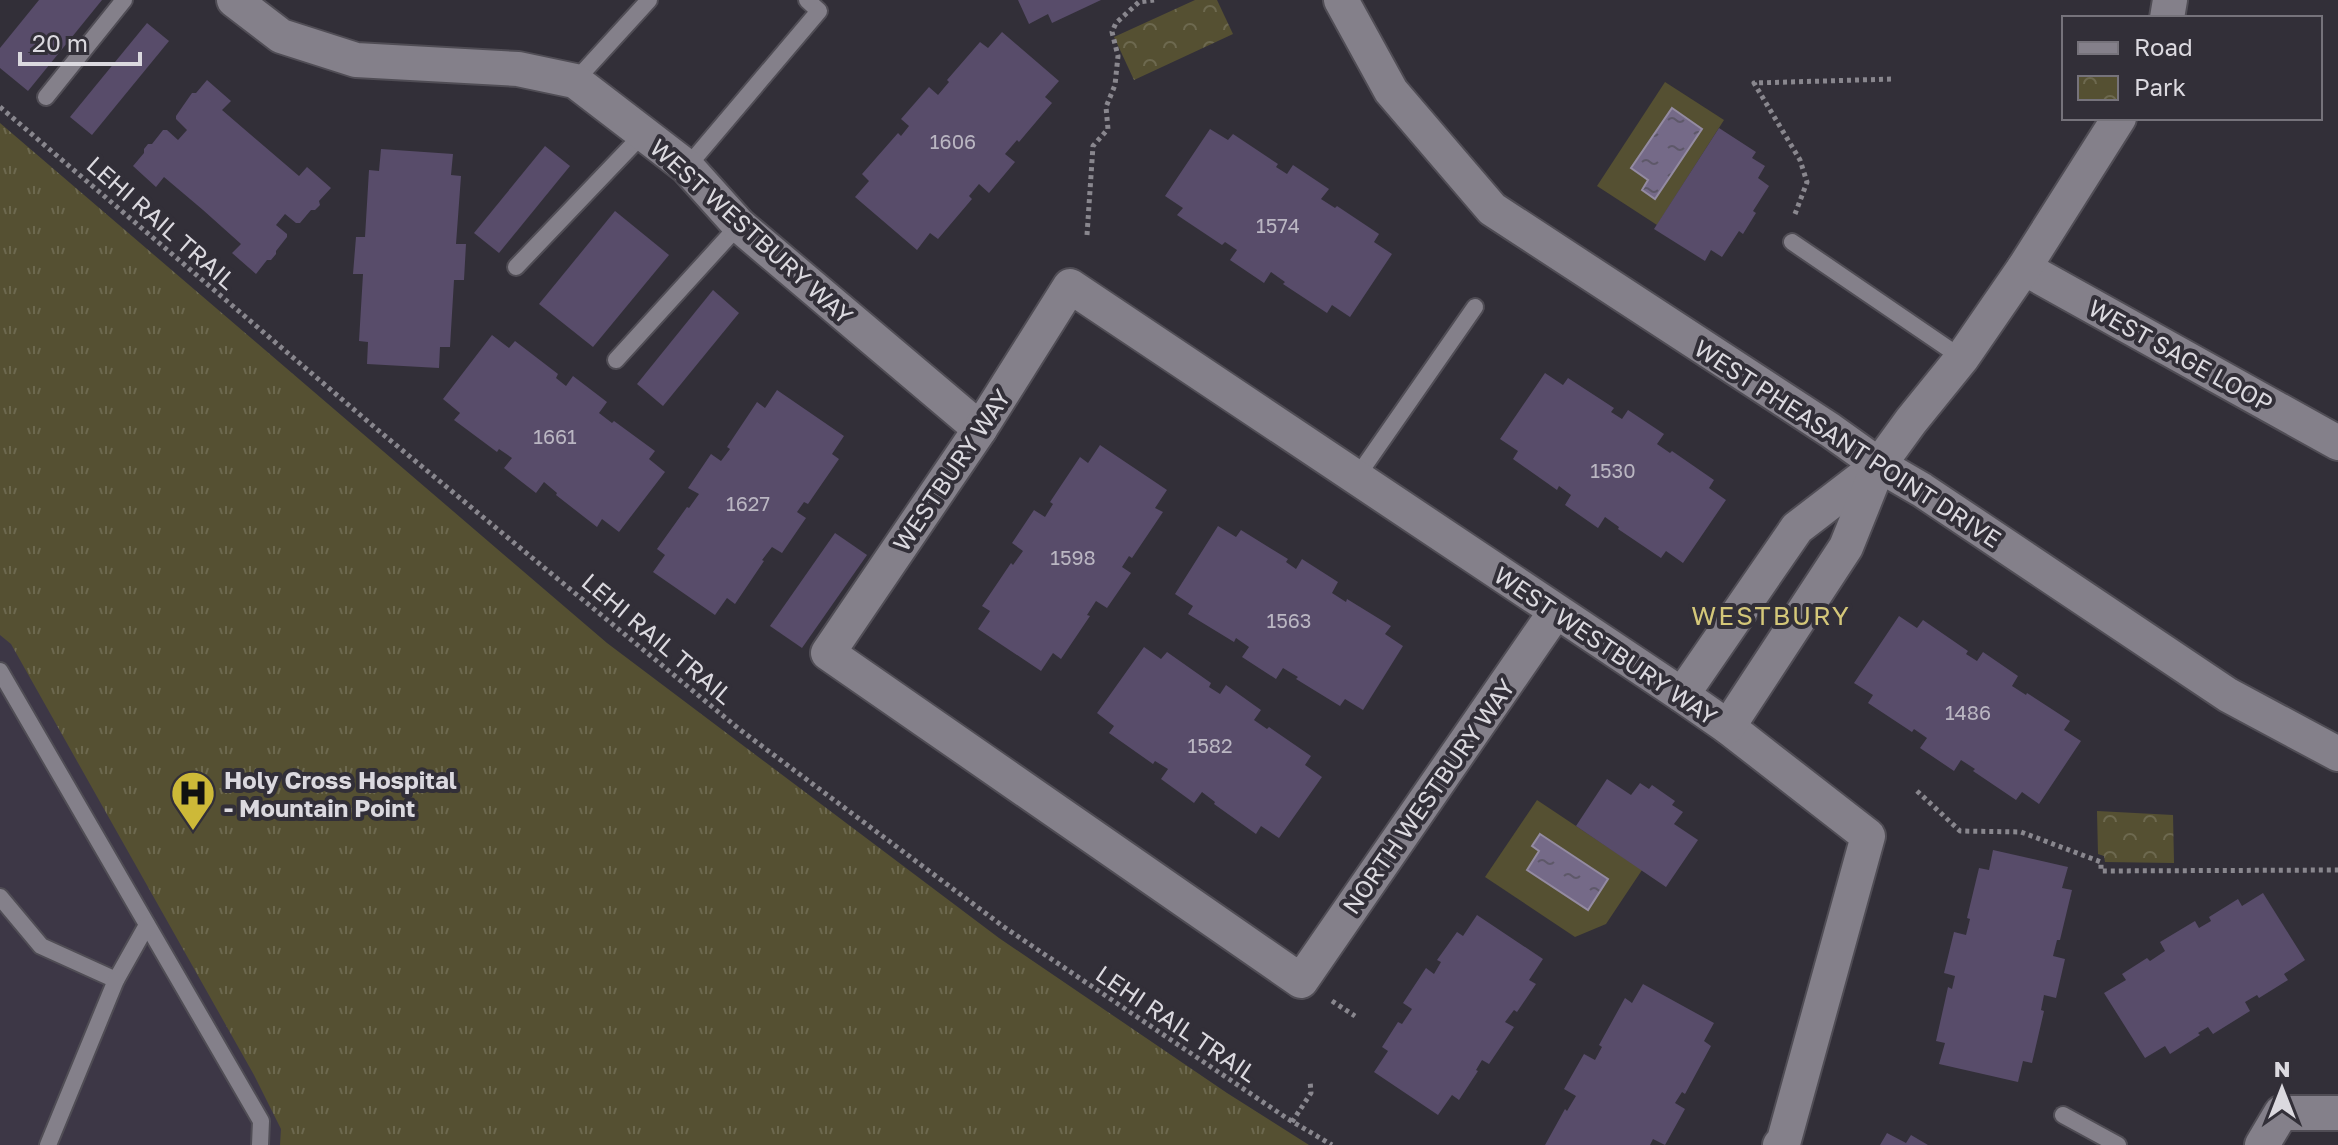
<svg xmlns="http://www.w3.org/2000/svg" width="2338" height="1145" viewBox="0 0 2338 1145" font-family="'Golos Text',sans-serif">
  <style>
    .built { fill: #3d3746 }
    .grass { fill: url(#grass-tufts) }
    .park { fill: url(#park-crowns) }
    .pitch { fill: #555032 }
    .water { fill: url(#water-ripples); stroke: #948ba2; stroke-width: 2 }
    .building { fill: #584c6a }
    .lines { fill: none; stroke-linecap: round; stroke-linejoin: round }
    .lane-casing { stroke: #504d55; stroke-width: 20 }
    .street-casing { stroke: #504d55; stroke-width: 38 }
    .path { stroke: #89878e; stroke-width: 5; stroke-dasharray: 4 4; stroke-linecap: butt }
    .lane { stroke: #84808a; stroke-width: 16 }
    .street { stroke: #84808a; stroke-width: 34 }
    .labels { text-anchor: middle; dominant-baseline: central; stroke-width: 8; stroke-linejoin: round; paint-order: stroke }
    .number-label { font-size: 20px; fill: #bab6c2 }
    .street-label { font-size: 24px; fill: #dbd9df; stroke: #322f38 }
    .poi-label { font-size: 24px; font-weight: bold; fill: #dbd9df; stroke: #322f38; text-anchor: start }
    .neighbourhood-label { font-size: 26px; letter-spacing: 2px; fill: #d4c779; stroke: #322f38 }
  </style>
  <defs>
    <pattern id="grass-tufts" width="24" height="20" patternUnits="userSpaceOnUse" patternTransform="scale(2)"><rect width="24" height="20" fill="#555032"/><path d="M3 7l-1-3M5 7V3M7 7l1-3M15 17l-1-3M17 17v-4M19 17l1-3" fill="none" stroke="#6d694f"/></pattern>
    <pattern id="park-crowns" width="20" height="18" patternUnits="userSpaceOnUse" patternTransform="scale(2)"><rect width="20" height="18" fill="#555032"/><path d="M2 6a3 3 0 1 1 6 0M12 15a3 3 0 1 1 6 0" fill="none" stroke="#6d694f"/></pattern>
    <pattern id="water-ripples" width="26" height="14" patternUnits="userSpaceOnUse" patternTransform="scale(2)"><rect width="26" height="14" fill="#756a88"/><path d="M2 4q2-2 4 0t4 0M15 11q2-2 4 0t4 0" fill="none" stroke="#5e5869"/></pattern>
  </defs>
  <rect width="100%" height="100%" fill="#322f38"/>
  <polygon class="built" points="0,519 771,1145 0,1145"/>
  <polygon class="grass" points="0,123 607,643 999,938 1227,1093 1309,1145 280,1145 281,1129 254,1075 11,644 0,635"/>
  <g class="park">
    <polygon points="1195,0 1217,0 1233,34 1134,80 1114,37"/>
    <polygon points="2097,811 2173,815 2174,863 2105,862 2104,856 2098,854"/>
  </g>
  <g class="pitch">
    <polygon points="1665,82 1724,120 1657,225 1597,186"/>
    <polygon points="1537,800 1642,870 1606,924 1575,937 1485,877"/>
  </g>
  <g class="water">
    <polygon points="1672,108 1702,129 1655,199 1642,190 1648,180 1631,168"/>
    <polygon points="1540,834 1608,879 1588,910 1527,870 1539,851 1532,846"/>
  </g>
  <g class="building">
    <polygon points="39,0 102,0 28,91 0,68 0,48"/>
    <polygon points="1018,0 1101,0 1052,23 1048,14 1029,24"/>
    <polygon points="147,23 169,41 92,135 70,117"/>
    <polygon points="1002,32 1059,81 1045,97 1052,103 1019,142 1017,140 1005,154 1015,162 989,193 979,184 969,196 972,199 938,239 930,233 917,250 855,197 869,181 862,174 898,133 901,136 909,126 901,119 929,87 938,95 949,82 947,80 980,42 988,48"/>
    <polygon points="207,80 231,101 222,110 299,176 307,167 331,188 319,201 320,205 315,210 311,210 300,223 296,223 285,214 276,225 287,234 287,237 276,251 276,254 271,260 267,260 256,274 232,253 241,244 203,210 164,177 156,187 133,166 144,153 144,149 148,144 152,144 163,130 167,130 178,140 187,130 176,119 176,116 192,93 196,93"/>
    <polygon points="1719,128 1756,152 1752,158 1765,166 1758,178 1769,186 1753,211 1756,213 1743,234 1739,231 1722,257 1711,250 1705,261 1654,229"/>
    <polygon points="1210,129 1228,140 1233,134 1278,164 1276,167 1287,174 1293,165 1329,189 1321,199 1335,208 1337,206 1379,234 1374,242 1392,254 1350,317 1332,305 1327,313 1283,284 1285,282 1271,272 1264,283 1230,260 1237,250 1225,242 1222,245 1177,215 1183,208 1165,196"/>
    <polygon points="545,146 570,166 499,253 474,233"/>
    <polygon points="381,149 453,154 451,175 461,176 456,244 466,244 464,280 454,280 450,347 440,347 439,368 367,364 368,342 359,341 363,274 353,274 356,237 365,237 369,170 379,171"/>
    <polygon points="615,211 669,255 593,347 539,304"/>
    <polygon points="713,290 739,313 663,406 637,384"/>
    <polygon points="492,335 509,348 515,341 558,374 556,378 566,386 573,376 607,402 599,413 612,423 614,421 655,451 649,459 665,472 619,532 602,519 597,527 556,495 557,493 544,482 536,493 504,468 512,458 499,449 497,452 454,420 460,413 443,399"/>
    <polygon points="1545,373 1563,385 1568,378 1614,408 1611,412 1622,419 1628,410 1664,434 1657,444 1670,453 1672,451 1714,480 1709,488 1726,500 1683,563 1666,551 1661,558 1618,529 1619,527 1605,517 1598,528 1565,505 1571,495 1559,486 1557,490 1513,459 1518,451 1500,439"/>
    <polygon points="777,390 844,436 832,454 839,459 808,504 804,502 797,512 806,518 782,553 772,547 762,560 764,561 735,604 727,598 715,615 653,572 665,555 657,549 687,507 689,508 699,494 688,488 711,454 721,461 730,449 727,447 757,402 765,408"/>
    <polygon points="1100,445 1167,490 1155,508 1163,512 1132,558 1129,556 1122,567 1131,573 1107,608 1096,601 1087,615 1090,616 1061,659 1053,653 1041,671 978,629 990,611 982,606 1011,563 1013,565 1023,551 1012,543 1034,510 1045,517 1053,504 1050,502 1080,457 1088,463"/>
    <polygon points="1218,526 1236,537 1241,530 1288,559 1286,562 1296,569 1302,559 1338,582 1332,593 1346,602 1347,599 1391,626 1385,634 1403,646 1363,710 1345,699 1340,706 1296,679 1298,677 1283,668 1276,679 1242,657 1249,647 1236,638 1234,642 1188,614 1193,606 1175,594"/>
    <polygon points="835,533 867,555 802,648 770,626"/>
    <polygon points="1899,616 1917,628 1923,620 1968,651 1966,654 1977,661 1983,652 2018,676 2012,686 2026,695 2027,693 2070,721 2064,730 2081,741 2039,804 2022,792 2016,800 1973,771 1975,769 1961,760 1954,771 1920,748 1927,738 1914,729 1912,732 1868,703 1873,695 1854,683"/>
    <polygon points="1144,647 1161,659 1167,652 1211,683 1209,687 1220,694 1226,685 1261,710 1254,720 1267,729 1269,727 1311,756 1305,765 1322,777 1279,838 1261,826 1256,834 1214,804 1215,802 1202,792 1194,803 1161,779 1168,769 1155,761 1153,764 1109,733 1114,726 1097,713"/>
    <polygon points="1607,779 1631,795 1640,783 1649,789 1652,785 1675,801 1672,805 1683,812 1674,824 1698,840 1666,887 1576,826"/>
    <polygon points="1993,850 2068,867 2062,888 2072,890 2060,940 2057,940 2053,956 2065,959 2056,998 2044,995 2041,1010 2044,1011 2032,1063 2023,1061 2018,1082 1939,1064 1945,1043 1936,1041 1948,987 1952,989 1955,976 1944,973 1954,932 1966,935 1970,919 1967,918 1979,868 1989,870"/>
    <polygon points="2263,893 2305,960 2284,974 2288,980 2259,998 2257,995 2245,1002 2250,1011 2213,1034 2208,1027 2198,1033 2200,1035 2170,1054 2165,1046 2145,1058 2104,993 2126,980 2122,974 2147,958 2150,961 2165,951 2160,942 2195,921 2199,928 2211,921 2209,917 2238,899 2242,906"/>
    <polygon points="1477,915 1543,959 1529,980 1536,984 1517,1012 1514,1010 1505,1022 1514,1027 1489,1064 1482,1060 1476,1070 1478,1071 1459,1100 1452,1095 1438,1115 1374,1072 1388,1051 1382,1047 1398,1022 1402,1024 1412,1009 1403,1003 1426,968 1434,974 1441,962 1437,960 1457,932 1463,936"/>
    <polygon points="1643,984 1714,1023 1704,1041 1711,1046 1685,1094 1682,1092 1675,1103 1685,1109 1665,1145 1653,1139 1650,1145 1545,1145 1565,1109 1567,1111 1576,1096 1564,1089 1584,1054 1595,1060 1602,1047 1599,1045 1625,998 1632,1003"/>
    <polygon points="1887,1133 1906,1143 1911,1135 1928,1145 1880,1145"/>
  </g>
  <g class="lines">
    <g class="lane-casing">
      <g id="lane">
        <polyline points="575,81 649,0"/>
        <polyline points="46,97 124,0"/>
        <polyline points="687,167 819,11 807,0"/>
        <polyline points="1792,242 1962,358"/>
        <polyline points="516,267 643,134"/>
        <polyline points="616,360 739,225"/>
        <polyline points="1356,478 1475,307"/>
        <polyline points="0,671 261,1121 260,1145"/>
        <polyline points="0,897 41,946 116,980"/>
        <polyline points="2063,1115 2118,1145"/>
        <polyline points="48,1145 116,980 147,925"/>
      </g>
    </g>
    <g class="street-casing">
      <g id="street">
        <polyline points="234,0 281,36 356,60 518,69 575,81 687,167 739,225 980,429"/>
        <polyline points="1341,0 1391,91 1492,209 1830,430 1879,465 1922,490 2228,695 2338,754"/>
        <polyline points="2167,18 2170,0"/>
        <polyline points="2024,268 2338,443"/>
        <polyline points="1556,611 1301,981 828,653 980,429 1070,286 1682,695 1728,727 1868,836 1784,1140 1780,1145"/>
        <polyline points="1682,695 1797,528 1879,465"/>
        <polyline points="1728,727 1846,547 1879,465 1911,421 1962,358 2024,268 2119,118"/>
        <polyline points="2262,1145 2281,1113 2338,1113"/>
      </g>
    </g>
    <g class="path">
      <polyline points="0,107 379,431 739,729 1004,927 1288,1119 1332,1145"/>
      <polyline points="1795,214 1807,182 1800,160 1754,83 1893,79"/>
      <polyline points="1087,235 1093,146 1108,129 1106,107 1115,85 1118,56 1112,32 1116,23 1139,2 1154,0"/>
      <polyline points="1917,791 1960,831 2021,832 2101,862 2101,871 2338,870"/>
      <polyline points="1332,1001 1355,1016"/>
      <polyline points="1292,1122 1311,1093 1310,1080"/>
    </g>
    <use href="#lane" class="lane"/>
    <use href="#street" class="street"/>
  </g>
  <defs>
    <g id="hospital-pin" transform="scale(2.3)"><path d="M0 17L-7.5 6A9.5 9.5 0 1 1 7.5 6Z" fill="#cdb938" stroke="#322f38"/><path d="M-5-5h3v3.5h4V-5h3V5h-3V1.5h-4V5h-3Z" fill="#111"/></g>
  </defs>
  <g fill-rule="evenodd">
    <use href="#hospital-pin" x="193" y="793"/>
  </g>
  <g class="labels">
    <g class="number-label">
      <text x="953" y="141">1606</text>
      <text x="1278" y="225">1574</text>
      <text x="555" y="436">1661</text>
      <text x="1613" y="470">1530</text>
      <text x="748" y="503">1627</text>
      <text x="1073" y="557">1598</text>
      <text x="1289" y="620">1563</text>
      <text x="1968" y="712">1486</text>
      <text x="1210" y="745">1582</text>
    </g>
    <g class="street-label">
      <text transform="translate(162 222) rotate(41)">LEHI RAIL TRAIL</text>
      <text transform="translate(752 231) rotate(42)">WEST WESTBURY WAY</text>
      <text transform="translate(2181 355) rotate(29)">WEST SAGE LOOP</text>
      <text transform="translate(1848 443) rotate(33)">WEST PHEASANT POINT DRIVE</text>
      <text transform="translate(951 470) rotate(-56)">WESTBURY WAY</text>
      <text transform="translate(658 638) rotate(40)">LEHI RAIL TRAIL</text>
      <text transform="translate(1606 645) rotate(34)">WEST WESTBURY WAY</text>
      <text transform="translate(1428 796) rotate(-55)">NORTH WESTBURY WAY</text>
      <text transform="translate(1177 1023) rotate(34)">LEHI RAIL TRAIL</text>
    </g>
    <g class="poi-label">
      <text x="224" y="779">Holy Cross Hospital<tspan x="224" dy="28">- Mountain Point</tspan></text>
    </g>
    <g class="neighbourhood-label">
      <text x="1771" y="615">WESTBURY</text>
    </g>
  </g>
  <rect x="2062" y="16" width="260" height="104" fill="#322f38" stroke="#76737b" stroke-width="2"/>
  <rect x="2078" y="42" width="40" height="12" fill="#84808a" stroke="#76737b" stroke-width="2"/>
  <text x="2134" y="56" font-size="24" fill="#dbd9df">Road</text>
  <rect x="2078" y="76" width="40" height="24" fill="url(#park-crowns)" stroke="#76737b" stroke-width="2"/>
  <text x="2134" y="96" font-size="24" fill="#dbd9df">Park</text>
  <g transform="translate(2282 1089)" stroke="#322f38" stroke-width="6" paint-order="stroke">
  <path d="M0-6L14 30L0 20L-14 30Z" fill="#dbd9df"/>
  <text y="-12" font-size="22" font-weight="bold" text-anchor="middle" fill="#dbd9df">N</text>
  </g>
  <path d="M20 52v12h120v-12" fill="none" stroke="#dbd9df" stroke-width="4"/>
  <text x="32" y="52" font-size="24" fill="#dbd9df" stroke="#322f38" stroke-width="6" paint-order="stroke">20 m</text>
</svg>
